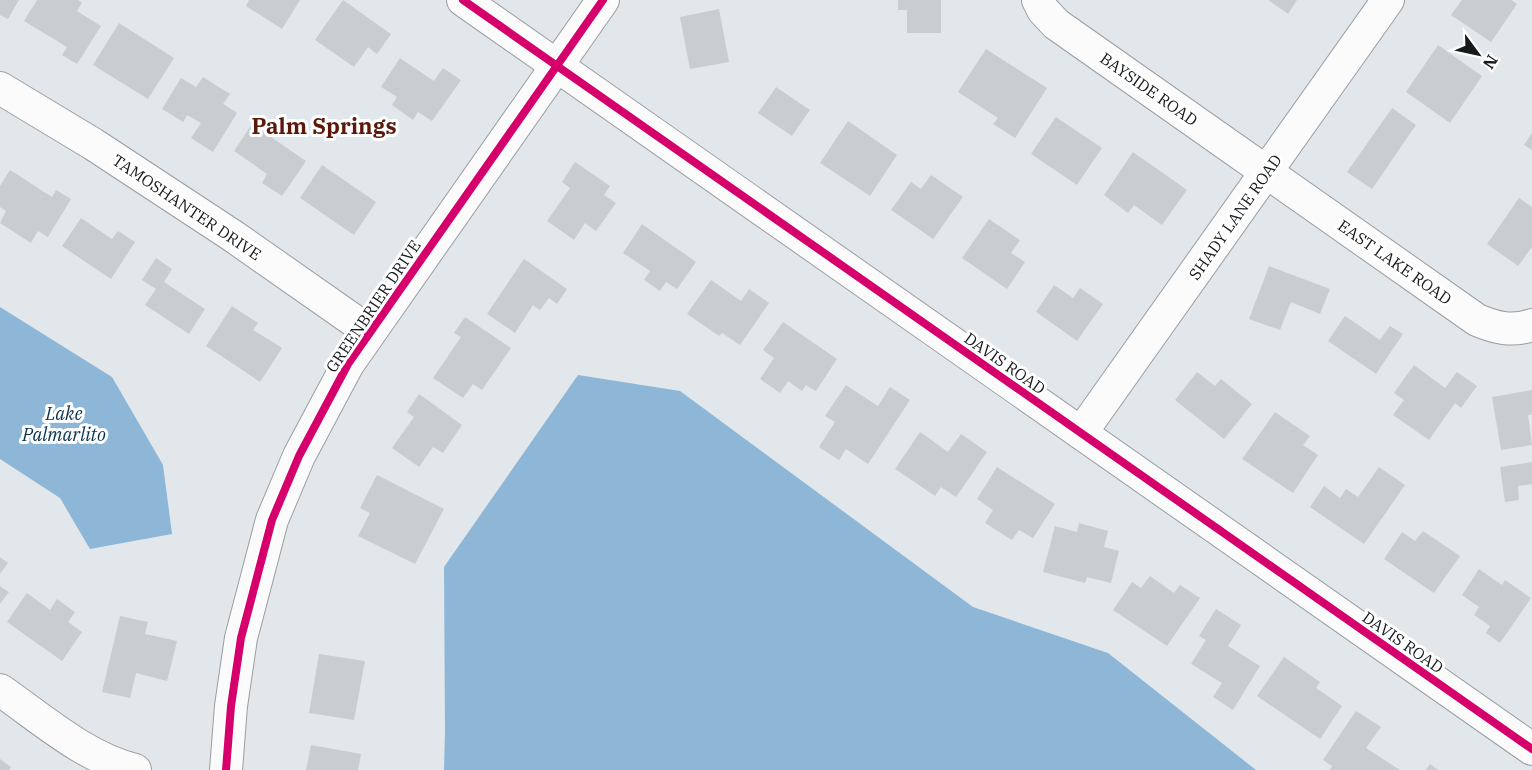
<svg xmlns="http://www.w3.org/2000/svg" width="1532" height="770" viewBox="0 0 1532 770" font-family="'IBM Plex Serif',serif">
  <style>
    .water { fill: #8eb6d7 }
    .building { fill: #c9cdd1 }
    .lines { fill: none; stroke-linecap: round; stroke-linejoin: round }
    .minor-casing { stroke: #9a9ea2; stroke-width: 34 }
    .minor { stroke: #fbfbfc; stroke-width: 32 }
    .cycleway-casing { stroke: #fff; stroke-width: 11 }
    .cycleway { stroke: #d6006c; stroke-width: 8 }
    .labels { text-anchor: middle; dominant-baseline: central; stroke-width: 6; stroke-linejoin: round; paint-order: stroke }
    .street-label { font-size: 16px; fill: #15191c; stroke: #fff }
    .water-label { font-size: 18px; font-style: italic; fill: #063351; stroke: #fff }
    .district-label { font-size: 22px; font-weight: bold; fill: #5b190a; stroke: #fff }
  </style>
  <rect width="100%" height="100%" fill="#e2e7ec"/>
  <g class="water">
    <polygon points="0,307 112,377 163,465 172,534 90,549 60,498 0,459"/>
    <polygon points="578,375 680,391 973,607 1108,653 1256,770 444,770 445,731 444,567"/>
  </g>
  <g class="building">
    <polygon points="0,0 19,0 8,19 0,15"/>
    <polygon points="37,0 78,0 82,3 77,11 101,26 77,64 62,55 67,47 24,21"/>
    <polygon points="249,0 300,0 282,29 246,6"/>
    <polygon points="343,0 391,34 377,54 368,47 354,67 315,40"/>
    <polygon points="898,0 941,0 941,33 907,33 907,10 898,10"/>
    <polygon points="1268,0 1297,0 1288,14"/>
    <polygon points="1462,0 1511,0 1517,4 1491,42 1451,15"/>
    <polygon points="719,9 729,62 690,69 680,17"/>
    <polygon points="119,23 174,58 148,99 93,65"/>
    <polygon points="1438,45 1482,76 1450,123 1406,92"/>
    <polygon points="986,49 1047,88 1015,138 993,124 998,118 958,92"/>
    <polygon points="400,58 434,81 443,68 461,80 432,121 418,112 413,120 392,105 397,97 381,87"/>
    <polygon points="203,77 230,94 223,104 237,113 213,152 191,138 201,123 187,115 183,122 162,109 181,78 196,87"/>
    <polygon points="776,87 810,110 792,136 758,113"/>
    <polygon points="1392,108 1416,125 1372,189 1347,172"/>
    <polygon points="1056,117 1102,148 1077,185 1031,154"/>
    <polygon points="848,121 897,155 870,196 820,163"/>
    <polygon points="252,124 306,161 282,196 262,183 267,174 234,151"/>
    <polygon points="1532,133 1532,150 1524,145"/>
    <polygon points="1133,152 1187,190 1162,225 1134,205 1128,213 1104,195"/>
    <polygon points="575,162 610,186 604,195 616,203 596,231 585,223 574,240 547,221 570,188 562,182"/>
    <polygon points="322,165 376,202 354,235 300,198"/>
    <polygon points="10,170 52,197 56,190 71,199 48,237 38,231 31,243 0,223 6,211 0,207 0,186"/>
    <polygon points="931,175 963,197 933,239 891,210 911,182 921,189"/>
    <polygon points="1519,198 1532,207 1532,247 1518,266 1487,244"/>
    <polygon points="81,218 112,239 118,231 135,242 111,279 62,246"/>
    <polygon points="989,219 1020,240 1011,253 1025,262 1007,289 962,258"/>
    <polygon points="642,224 696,262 677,289 666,282 660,291 644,280 650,271 623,253"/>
    <polygon points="156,258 172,269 164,282 205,309 189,334 145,305 156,289 142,280"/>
    <polygon points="524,259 567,289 557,304 549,298 540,310 533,305 515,333 487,314"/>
    <polygon points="1269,266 1330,289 1320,314 1291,302 1280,330 1249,319"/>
    <polygon points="711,280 741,301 749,289 769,303 740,345 722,333 719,336 687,314"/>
    <polygon points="1054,285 1073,298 1080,288 1103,304 1077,341 1036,312"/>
    <polygon points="232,306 258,323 253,330 282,348 260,382 206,346"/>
    <polygon points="1345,316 1380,340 1390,326 1403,334 1376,374 1328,341"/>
    <polygon points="465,317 511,348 482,390 473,384 463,398 433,378 461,337 454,333"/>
    <polygon points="783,322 837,359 816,391 806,385 802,391 788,381 780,393 760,379 774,358 763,350"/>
    <polygon points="1414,365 1445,388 1457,372 1477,386 1461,408 1455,403 1429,440 1393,415 1404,400 1394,393"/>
    <polygon points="1197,372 1215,386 1221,379 1252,404 1224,439 1175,400"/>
    <polygon points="846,385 878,406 890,387 910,400 868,464 846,449 839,460 819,447 835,422 825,416"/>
    <polygon points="1532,390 1532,414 1528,415 1532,445 1501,450 1492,397"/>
    <polygon points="419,394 462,425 443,453 433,447 419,467 392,448 414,417 407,412"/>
    <polygon points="1275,412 1310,436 1303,445 1318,455 1293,493 1242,459"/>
    <polygon points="920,432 948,452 961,434 987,452 956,497 941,487 935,496 895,469"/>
    <polygon points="1532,462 1532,484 1518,486 1519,500 1505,502 1500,467"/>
    <polygon points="997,467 1055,504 1033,538 1019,530 1012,540 985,523 993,510 977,499"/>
    <polygon points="1379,467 1405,485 1364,544 1310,507 1324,486 1340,498 1346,489 1358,497"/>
    <polygon points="377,475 444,509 415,564 358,536 370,513 360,508"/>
    <polygon points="1079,523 1108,531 1104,547 1119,551 1111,583 1087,577 1085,583 1043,572 1055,526 1077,532"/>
    <polygon points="1423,531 1460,556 1434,593 1384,559 1402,532 1415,541"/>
    <polygon points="0,557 8,563 0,574"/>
    <polygon points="1479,569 1502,585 1505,580 1531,598 1500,643 1486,633 1490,626 1474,615 1479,607 1462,595"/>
    <polygon points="1150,576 1174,593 1180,585 1200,598 1167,646 1113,610 1132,582 1141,588"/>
    <polygon points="0,586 9,592 0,604"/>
    <polygon points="27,593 50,610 57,599 75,612 68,622 82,632 62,661 7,622"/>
    <polygon points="1216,609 1241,625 1228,646 1260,666 1233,710 1213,697 1222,683 1191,664 1206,640 1199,636"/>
    <polygon points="120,616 148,622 145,634 177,641 167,681 136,673 130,698 102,692"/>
    <polygon points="319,654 365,661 354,720 309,713"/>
    <polygon points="1284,657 1320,682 1316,688 1342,706 1320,739 1257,696"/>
    <polygon points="1356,711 1381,727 1366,748 1400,770 1330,770 1332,766 1323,760"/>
    <polygon points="311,745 361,754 358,770 306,770"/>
    <polygon points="0,759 11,767 9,770 0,770"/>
    <polygon points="1430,764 1438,770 1426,770"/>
  </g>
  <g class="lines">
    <g class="minor-casing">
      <g id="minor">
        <polyline points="463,0 1532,749"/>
        <path d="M 1038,0 L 1043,10 L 1056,24 L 1477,320 C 1496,328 1512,332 1532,325"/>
        <polyline points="0,88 93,144 233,236 370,332"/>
        <polyline points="1081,433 1388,0"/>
        <path d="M 0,690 C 42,719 84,757 135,770"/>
        <polyline points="226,770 231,706 241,638 272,520 299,456 348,364 603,0"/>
      </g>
    </g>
    <use href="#minor" class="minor"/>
    <g class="cycleway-casing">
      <g id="cycleway">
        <polyline points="463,0 1532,749"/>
        <polyline points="226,770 231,706 241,638 272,520 299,456 348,364 603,0"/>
      </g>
    </g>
    <use href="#cycleway" class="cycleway"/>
  </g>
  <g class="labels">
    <g class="street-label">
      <text transform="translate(1149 89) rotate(35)">BAYSIDE ROAD</text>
      <text transform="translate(187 207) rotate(34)">TAMOSHANTER DRIVE</text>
      <text transform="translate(1235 217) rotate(-55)">SHADY LANE ROAD</text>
      <text transform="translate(1395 262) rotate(35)">EAST LAKE ROAD</text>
      <text transform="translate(373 306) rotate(-56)">GREENBRIER DRIVE</text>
      <text transform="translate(1005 363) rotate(35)">DAVIS ROAD</text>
      <text transform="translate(1403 642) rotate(35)">DAVIS ROAD</text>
    </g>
    <g class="water-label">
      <text x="64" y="413">Lake<tspan x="64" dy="21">Palmarlito</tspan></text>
    </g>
    <g class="district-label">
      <text x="324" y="125">Palm Springs</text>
    </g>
  </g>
  <g transform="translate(1478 54) rotate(123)" stroke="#ffffff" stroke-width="4.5" paint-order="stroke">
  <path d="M0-4.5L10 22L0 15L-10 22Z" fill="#15191c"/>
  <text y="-9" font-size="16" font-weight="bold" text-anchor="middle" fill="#15191c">N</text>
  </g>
</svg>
